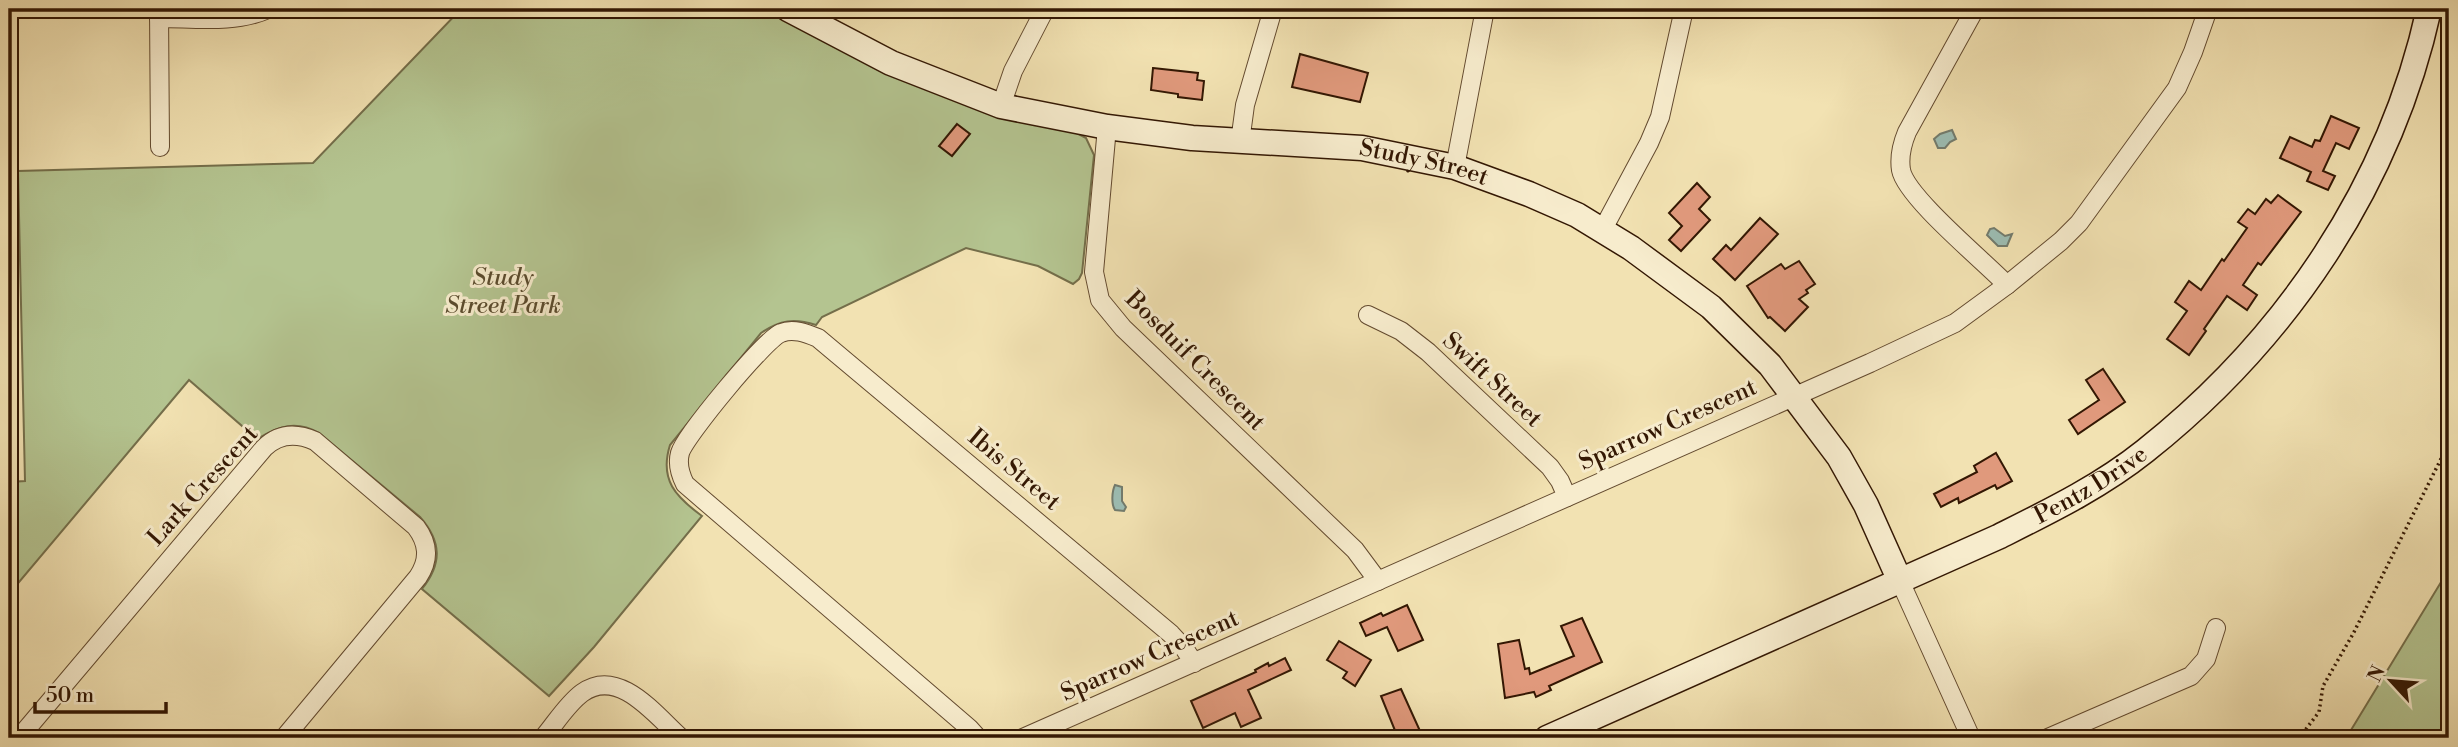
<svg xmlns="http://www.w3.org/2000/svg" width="2458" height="747" viewBox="0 0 2458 747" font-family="'Libre Bodoni',serif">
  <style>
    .green { fill: #b4c490; stroke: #746e4a; stroke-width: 2 }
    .water { fill: #9cbdb3; stroke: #727b6d; stroke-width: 2 }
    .building { fill: #e0997c; stroke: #331703; stroke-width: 2 }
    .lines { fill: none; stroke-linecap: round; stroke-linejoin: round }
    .street-casing { stroke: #634a2f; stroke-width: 20 }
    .secondary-casing { stroke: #331703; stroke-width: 27 }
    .path { stroke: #331703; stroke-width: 3.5; stroke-dasharray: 2 3.5; stroke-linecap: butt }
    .street { stroke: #f7eccd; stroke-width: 18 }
    .secondary { stroke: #f7eccd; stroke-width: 24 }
    .labels { text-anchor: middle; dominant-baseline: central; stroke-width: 6; stroke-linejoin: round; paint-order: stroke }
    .street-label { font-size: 24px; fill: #331703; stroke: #f7eccd }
    .park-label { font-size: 24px; font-style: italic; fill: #5a4b2d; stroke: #f7eccd }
  </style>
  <rect width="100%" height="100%" fill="#f2e2b2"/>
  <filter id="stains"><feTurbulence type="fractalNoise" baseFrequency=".00286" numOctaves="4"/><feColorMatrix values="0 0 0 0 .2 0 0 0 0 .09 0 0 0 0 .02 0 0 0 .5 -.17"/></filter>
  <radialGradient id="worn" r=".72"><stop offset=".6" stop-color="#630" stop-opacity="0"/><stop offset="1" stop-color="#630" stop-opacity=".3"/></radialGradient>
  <g class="green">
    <path d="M 461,9 L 768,9 L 861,59 L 1073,131 L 1086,138 L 1094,155 L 1082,273 L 1079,279 L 1073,284 L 1038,266 L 966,248 L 822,317 L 816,325 C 794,318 780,320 761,333 L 670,445 C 659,480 676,497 702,516 L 594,647 L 549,696 L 422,589 C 442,564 442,542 420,517 L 319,433 C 296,420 279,426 257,439 L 189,380 L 9,594 L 9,482 L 25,481 L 18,171 L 313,163 Z"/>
    <polygon points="2449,569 2449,738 2346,738 2348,735"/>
  </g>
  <g class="water">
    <polygon points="1952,130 1956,139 1950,142 1945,148 1938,148 1934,139 1940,134"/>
    <polygon points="1994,228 2005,236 2012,234 2007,246 1998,246 1987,235 1990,229"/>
    <path d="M 1115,485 L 1122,487 L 1122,501 L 1126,507 L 1124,511 L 1115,510 C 1111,504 1112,491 1115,485 Z"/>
  </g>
  <g class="building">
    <polygon points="1300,54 1368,73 1360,102 1292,87"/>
    <polygon points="1153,68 1198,73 1197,80 1204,81 1202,100 1178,97 1178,94 1151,90"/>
    <polygon points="2331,116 2359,128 2349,149 2336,143 2323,171 2335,176 2328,190 2307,181 2311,172 2280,158 2290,137 2312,147 2315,140 2320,141"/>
    <polygon points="957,124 970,134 952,156 939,146"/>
    <polygon points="1697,183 1710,197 1699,209 1710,220 1681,251 1669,240 1682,226 1669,213"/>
    <polygon points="2278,195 2301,212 2261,265 2258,263 2243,285 2257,295 2247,310 2227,296 2204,329 2206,331 2189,355 2167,339 2187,311 2175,302 2189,281 2201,290 2222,259 2224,261 2247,228 2238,222 2248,209 2255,214 2266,199 2271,203"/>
    <polygon points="1760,218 1778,234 1735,280 1713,259 1726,245 1731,250"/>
    <polygon points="1799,261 1815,284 1806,290 1808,293 1799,299 1808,307 1785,331 1770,317 1768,318 1747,286 1781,264 1785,269"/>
    <polygon points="2103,369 2125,402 2078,434 2069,420 2099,400 2086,380"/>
    <polygon points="1996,453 2012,481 1997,489 1995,485 1959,503 1958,498 1941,507 1934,494 1977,472 1974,466"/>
    <polygon points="1407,605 1423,640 1398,651 1387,627 1366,636 1360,623 1381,613 1383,616"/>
    <polygon points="1582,618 1602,662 1549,686 1551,690 1536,697 1534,692 1505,698 1498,644 1519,640 1525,669 1529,668 1530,674 1574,656 1561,626"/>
    <polygon points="1339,641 1371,660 1355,686 1343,678 1347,672 1327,660"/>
    <polygon points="1285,658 1291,670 1248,690 1261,718 1241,727 1235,713 1203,728 1191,701 1256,672 1255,670 1268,663 1269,666"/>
    <polygon points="1401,689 1420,731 1398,738 1381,696"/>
  </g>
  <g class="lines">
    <g class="street-casing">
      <g id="street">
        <polyline points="159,9 160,147"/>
        <path d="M 1975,9 L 1907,132 C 1902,144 1899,157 1901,170 C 1906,197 1984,261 2007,285"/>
        <path d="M 159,18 C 194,18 235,24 268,9"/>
        <polyline points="1001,106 1013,71 1045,9"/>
        <polyline points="1107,127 1094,272 1100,300 1123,328 1355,550 1378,581"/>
        <polyline points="1240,142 1245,105 1273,9"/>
        <polyline points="1455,167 1485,9"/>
        <polyline points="1603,229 1649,143 1660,117 1684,9"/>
        <polyline points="1368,315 1401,331 1428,352 1550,467 1560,481 1567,497"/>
        <polyline points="1900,581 1971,738"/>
        <path d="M 19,738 L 264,448 C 279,433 297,433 315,441 L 416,527 C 428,543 430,559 418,577 L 284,738"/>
        <path d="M 543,738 C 555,724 567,704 582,693 C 619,666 656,716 681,738"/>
        <path d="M 978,738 L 969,728 L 685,484 C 680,474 677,464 680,453 C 685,436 765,339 781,333 C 793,328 806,333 818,338 L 1171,634 L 1184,648 L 1194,663"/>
        <polyline points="1023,738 1870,363 1955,323 2007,285 2061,241 2079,223 2177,88 2193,52 2208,9"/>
        <polyline points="2048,738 2191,676 2206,659 2216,628"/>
      </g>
    </g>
    <g class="secondary-casing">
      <g id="secondary">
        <path id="s1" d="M 788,9 L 891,63 L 1001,106 L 1107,127 L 1192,138 L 1362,148 L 1455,167 L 1529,194 L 1577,215 L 1631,248 L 1711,307 L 1770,365 L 1839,457 L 1866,505 L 1900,581"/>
        <path id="s2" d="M 1547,738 L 1998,537 C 2048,512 2100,487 2145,451 C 2286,339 2390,186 2429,9"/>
      </g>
    </g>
    <polyline class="path" points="2299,738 2319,712 2323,686 2353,634 2449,443"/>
    <use href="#street" class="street"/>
    <use href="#secondary" class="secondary"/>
  </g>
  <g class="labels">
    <g class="street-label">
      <text stroke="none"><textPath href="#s1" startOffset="662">Study Street</textPath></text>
      <text transform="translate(1195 361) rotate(45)">Bosduif Crescent</text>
      <text transform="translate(1492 380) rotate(43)">Swift Street</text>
      <text transform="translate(1668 425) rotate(-24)">Sparrow Crescent</text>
      <text transform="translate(1014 470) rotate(40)">Ibis Street</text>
      <text stroke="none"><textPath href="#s2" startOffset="600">Pentz Drive</textPath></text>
      <text transform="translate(203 486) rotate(-48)">Lark Crescent</text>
      <text transform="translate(1150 656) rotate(-24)">Sparrow Crescent</text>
    </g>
    <g class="park-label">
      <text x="503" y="278">Study<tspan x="503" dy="28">Street Park</tspan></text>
    </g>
  </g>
  <rect width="2458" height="747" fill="none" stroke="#f2e2b2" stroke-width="35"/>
  <rect x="10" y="10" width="2437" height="726" fill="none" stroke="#331703" stroke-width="3.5"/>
  <rect x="18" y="18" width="2423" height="712" fill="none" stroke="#331703" stroke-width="2"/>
  <g transform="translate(2391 681) rotate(296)" stroke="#f7eccd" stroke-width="5" paint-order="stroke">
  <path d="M0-5L12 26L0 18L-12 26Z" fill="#331703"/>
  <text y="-10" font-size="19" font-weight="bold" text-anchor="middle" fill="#331703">N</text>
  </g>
  <path d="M35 702v10h131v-10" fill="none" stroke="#331703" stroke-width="3.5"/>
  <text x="46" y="702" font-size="21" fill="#331703" stroke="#f7eccd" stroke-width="5" paint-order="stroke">50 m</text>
  <rect width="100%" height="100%" filter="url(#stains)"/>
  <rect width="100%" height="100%" fill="url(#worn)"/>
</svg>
